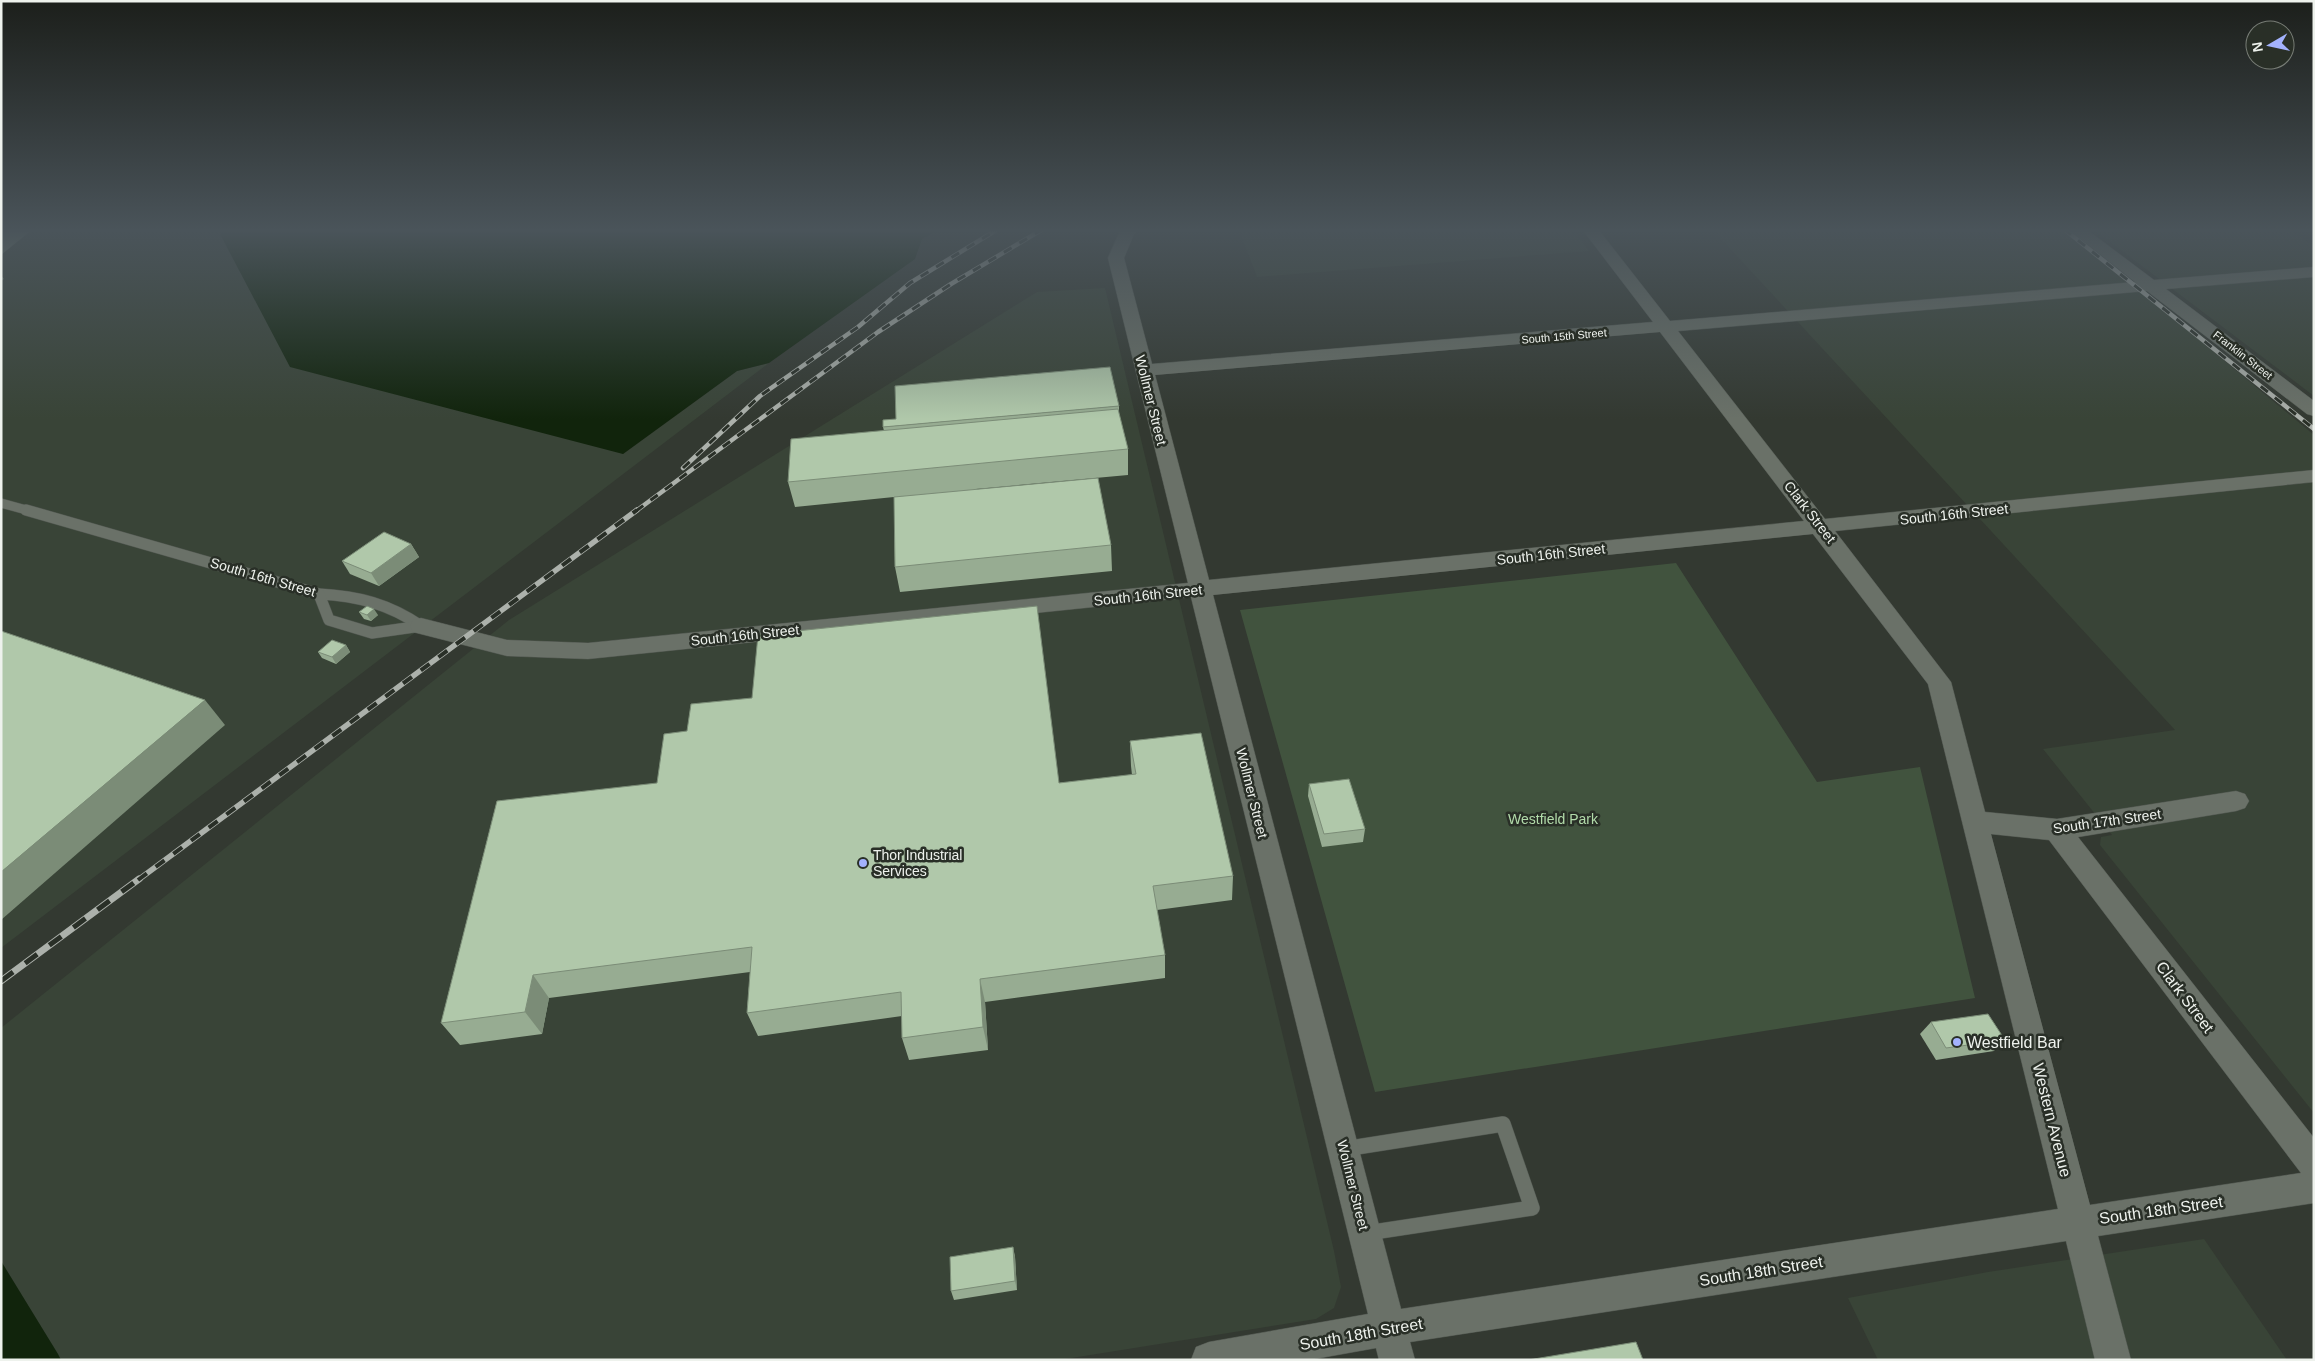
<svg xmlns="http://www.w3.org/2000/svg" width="2315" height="1361" viewBox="0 0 2315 1361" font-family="Arial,sans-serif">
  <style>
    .built { fill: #394437 }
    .green { fill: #41533e }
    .water { fill: #11240c }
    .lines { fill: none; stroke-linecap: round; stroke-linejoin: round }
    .service-far2-casing { stroke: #515750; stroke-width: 10 }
    .service-far1-casing { stroke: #515750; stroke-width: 12 }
    .service-casing { stroke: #515750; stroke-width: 16 }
    .minor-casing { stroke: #515750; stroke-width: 1 }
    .service-far2 { stroke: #6a7168; stroke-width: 9 }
    .service-far1 { stroke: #6a7168; stroke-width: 11 }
    .service { stroke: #6a7168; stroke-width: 15 }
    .minor { fill: #6a7168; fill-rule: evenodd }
    .rail-far2-casing { stroke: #acb1ab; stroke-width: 4.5 }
    .rail-far1-casing { stroke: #acb1ab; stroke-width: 5.5 }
    .rail-casing { stroke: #acb1ab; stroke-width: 7 }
    .rail-far2 { stroke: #292f27; stroke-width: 3; stroke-dasharray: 9; stroke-linecap: butt }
    .rail-far1 { stroke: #292f27; stroke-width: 4; stroke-dasharray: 11; stroke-linecap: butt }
    .rail { stroke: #292f27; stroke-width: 5; stroke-dasharray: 15; stroke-linecap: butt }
    .wall { fill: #97ac92 }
    .shaded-wall { fill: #7b8c77 }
    .building { fill: #b0c8aa; stroke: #7b8c77 }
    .poi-dot { fill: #a3b2fd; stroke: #292f27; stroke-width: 2 }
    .labels { text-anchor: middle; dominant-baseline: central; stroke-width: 5; stroke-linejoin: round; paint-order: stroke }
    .far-street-label { font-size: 11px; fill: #eef2ed; stroke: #292f27 }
    .street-label { font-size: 14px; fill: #eef2ed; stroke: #292f27 }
    .park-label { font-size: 14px; fill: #b2dbaa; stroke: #292f27 }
    .poi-label { font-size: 14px; fill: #eef2ed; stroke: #292f27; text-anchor: start }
    .near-street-label { font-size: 16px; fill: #eef2ed; stroke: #292f27 }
    .near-poi-label { font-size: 16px; fill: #eef2ed; stroke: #292f27; text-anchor: start }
  </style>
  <rect width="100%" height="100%" fill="#333931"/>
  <g class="built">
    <polygon points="1,229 226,229 220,235 623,454 737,371 769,363 1,948"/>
    <polygon points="1239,229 1572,229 1589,251 1257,277"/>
    <polygon points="1712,229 2060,229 2108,264 2314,435 2314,1113 2100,845 2101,837 2112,835 2043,749 2175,730"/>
    <polygon points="2093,229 2288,229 2314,246 2314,396"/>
    <polygon points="1105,288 1334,1251 1341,1287 1334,1308 1316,1319 1059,1360 61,1360 1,1261 1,1028 509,620 1037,292"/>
    <polygon points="2204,1239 2287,1360 1878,1360 1848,1298 1988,1272"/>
  </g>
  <polygon class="green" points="1676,563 1817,782 1920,767 1975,998 1375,1092 1240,610"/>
  <g class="water">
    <polygon points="226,229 940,229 922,239 915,259 769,363 737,371 623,454 290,367 220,234"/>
    <polygon points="1,1261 58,1354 61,1360 1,1360"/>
  </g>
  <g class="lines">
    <g class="service-far2-casing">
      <polyline id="service-far2" points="1,503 30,511"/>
    </g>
    <g class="service-far1-casing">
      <g id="service-far1">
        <path d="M 26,510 L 319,594 C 358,596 389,604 421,626"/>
        <polyline points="319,594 329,620 372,633 421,626"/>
      </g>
    </g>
    <g class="service-casing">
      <polyline id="service" points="1344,1149 1503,1124 1532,1208 1367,1233"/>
    </g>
    <g class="minor-casing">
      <path id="minor" d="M 1121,229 L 1139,229 L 1134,234 L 1124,258 L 1152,364 L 1653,322 L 1582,229 L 1598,229 L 1670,321 L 2135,282 L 2068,229 L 2086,229 L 2154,280 L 2314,267 L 2314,277 L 2166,289 L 2314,401 L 2314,416 L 2307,414 L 2147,291 L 1678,331 L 1825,519 L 2314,470 L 2314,482 L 1835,531 L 1951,682 L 1985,812 L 2057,819 L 2236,791 L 2245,794 L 2249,801 L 2245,808 L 2236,811 L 2078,837 L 2314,1138 L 2314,1203 L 2098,1236 L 2131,1360 L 2095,1360 L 2066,1241 L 1410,1342 L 1415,1360 L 1379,1360 L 1376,1348 L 1309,1360 L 1191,1360 L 1196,1347 L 1209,1342 L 1368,1314 L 1191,597 L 588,659 L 507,656 L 413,632 L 410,626 L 413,620 L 421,618 L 507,640 L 588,643 L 1188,583 L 1108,258 ZM 1660,332 L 1804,521 L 1209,580 L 1155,375 ZM 1813,534 L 1928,684 L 2058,1209 L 1401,1309 L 1213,595 ZM 1991,834 L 2049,840 L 2301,1173 L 2090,1205 Z"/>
    </g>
    <use href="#service-far2" class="service-far2"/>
    <use href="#service-far1" class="service-far1"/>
    <use href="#service" class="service"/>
    <use href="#minor" class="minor"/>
    <g class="rail-far2-casing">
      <g id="rail-far2">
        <polyline points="2064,229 2314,429"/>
        <polyline points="683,468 760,396 858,327 910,283 998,229"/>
        <polyline points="636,511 878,332 951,284 1043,229"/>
      </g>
    </g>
    <g class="rail-far1-casing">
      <polyline id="rail-far1" points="138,880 637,510"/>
    </g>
    <g class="rail-casing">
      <polyline id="rail" points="1,981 139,879"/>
    </g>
    <use href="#rail-far2" class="rail-far2"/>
    <use href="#rail-far1" class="rail-far1"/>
    <use href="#rail" class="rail"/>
  </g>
  <g class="wall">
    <polygon points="1119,406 1119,414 1128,449 1128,475 976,489 1111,545 1112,571 900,592 895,567 894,497 795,507 788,482 884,431 883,427"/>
    <polygon points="411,544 419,557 379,586 350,574 342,561"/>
    <polygon points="359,612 378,615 371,621 364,619"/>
    <polygon points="346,645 350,652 336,664 322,658 318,652"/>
    <polygon points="1130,741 1233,876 1232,900 1157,910 1165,955 1165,978 985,1002 988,1050 909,1060 902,1038 902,1016 758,1036 747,1013 750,972 549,998 542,1034 460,1045 441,1023 497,801 1059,783 1132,775 1131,766"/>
    <polygon points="1309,784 1365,829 1363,842 1322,847 1308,796"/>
    <polygon points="1931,1022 2005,1040 1994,1051 1936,1060 1920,1034"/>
    <polygon points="1013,1247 1015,1257 1017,1290 954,1300 951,1291"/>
  </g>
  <g class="shaded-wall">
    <polygon points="1,229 33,229 1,255"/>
    <polygon points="1,275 4,279 1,281"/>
    <polygon points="411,544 419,557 379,586 371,573"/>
    <polygon points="374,609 378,615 371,621 367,615"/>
    <polygon points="346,645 350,652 336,664 332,657"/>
    <polygon points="205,700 225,725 1,920 1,872"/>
    <polygon points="533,975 549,998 542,1034 525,1012"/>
    <polygon points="980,979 985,1002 988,1050 983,1027"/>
    <polygon points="1013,1247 1015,1257 1017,1290 1015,1281"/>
  </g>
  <g class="building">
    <polygon points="1110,367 1119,406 883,427 883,420 896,419 895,386"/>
    <polygon points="1118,409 1128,449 788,482 791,439"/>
    <polygon points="1098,478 1111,545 895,567 894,497"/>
    <polygon points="384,532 411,544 371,573 342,561"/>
    <polygon points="367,606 374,609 367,615 359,612"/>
    <polygon points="1037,606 1059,783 1136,774 1130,741 1201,733 1233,876 1153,886 1165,955 980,979 983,1027 902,1038 901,992 747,1013 752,947 533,975 525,1012 441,1023 497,801 657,783 664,734 687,731 691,704 752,698 758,635"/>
    <polygon points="1,631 205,700 1,872"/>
    <polygon points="332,640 346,645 332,657 318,652"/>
    <polygon points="1349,779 1365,829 1324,834 1309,784"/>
    <polygon points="1988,1014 2005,1040 1946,1048 1931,1022"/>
    <polygon points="1013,1247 1015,1281 951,1291 950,1257"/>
    <polygon points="1636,1342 1643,1360 1528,1360"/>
  </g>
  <linearGradient id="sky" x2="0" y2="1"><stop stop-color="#1c1f1b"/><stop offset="0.55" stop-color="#4a545a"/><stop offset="1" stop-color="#4a545a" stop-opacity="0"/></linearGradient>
  <rect width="2315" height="419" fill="url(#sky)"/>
  <g class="poi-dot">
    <circle cx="863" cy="863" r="5"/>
    <circle cx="1957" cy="1042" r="5"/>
  </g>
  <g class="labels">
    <g class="far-street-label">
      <text transform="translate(1564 336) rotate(-5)">South 15th Street</text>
      <text transform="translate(2243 355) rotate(38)">Franklin Street</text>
    </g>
    <g class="street-label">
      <text transform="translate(1151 400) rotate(76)">Wollmer Street</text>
      <text transform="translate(1810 512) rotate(52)">Clark Street</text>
      <text transform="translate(1954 514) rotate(-6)">South 16th Street</text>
      <text transform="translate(1551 554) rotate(-6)">South 16th Street</text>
      <text transform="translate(263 577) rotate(16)">South 16th Street</text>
      <text transform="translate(1148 595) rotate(-6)">South 16th Street</text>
      <text transform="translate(745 635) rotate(-6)">South 16th Street</text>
      <text transform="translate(1252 793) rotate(76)">Wollmer Street</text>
      <text transform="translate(2107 821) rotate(-8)">South 17th Street</text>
      <text transform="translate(1353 1185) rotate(76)">Wollmer Street</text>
    </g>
    <g class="park-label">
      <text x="1553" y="819">Westfield Park</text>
    </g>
    <g class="poi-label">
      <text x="873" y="855">Thor Industrial<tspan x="873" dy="16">Services</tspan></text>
    </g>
    <g class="near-street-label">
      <text transform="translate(2185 997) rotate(53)">Clark Street</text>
      <text transform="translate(2052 1120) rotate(76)">Western Avenue</text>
      <text transform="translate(2161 1210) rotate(-8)">South 18th Street</text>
      <text transform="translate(1761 1271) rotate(-9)">South 18th Street</text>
      <text transform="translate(1361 1334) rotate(-10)">South 18th Street</text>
    </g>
    <g class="near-poi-label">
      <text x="1967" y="1042">Westfield Bar</text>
    </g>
  </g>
  <rect width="2315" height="1361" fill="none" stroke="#eef2ed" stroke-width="5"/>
  <g transform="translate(2270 45) rotate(261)"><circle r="24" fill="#292f27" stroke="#787d76"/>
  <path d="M0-4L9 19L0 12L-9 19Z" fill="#a3b2fd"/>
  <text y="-8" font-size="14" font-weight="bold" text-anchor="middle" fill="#eef2ed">N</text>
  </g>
</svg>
